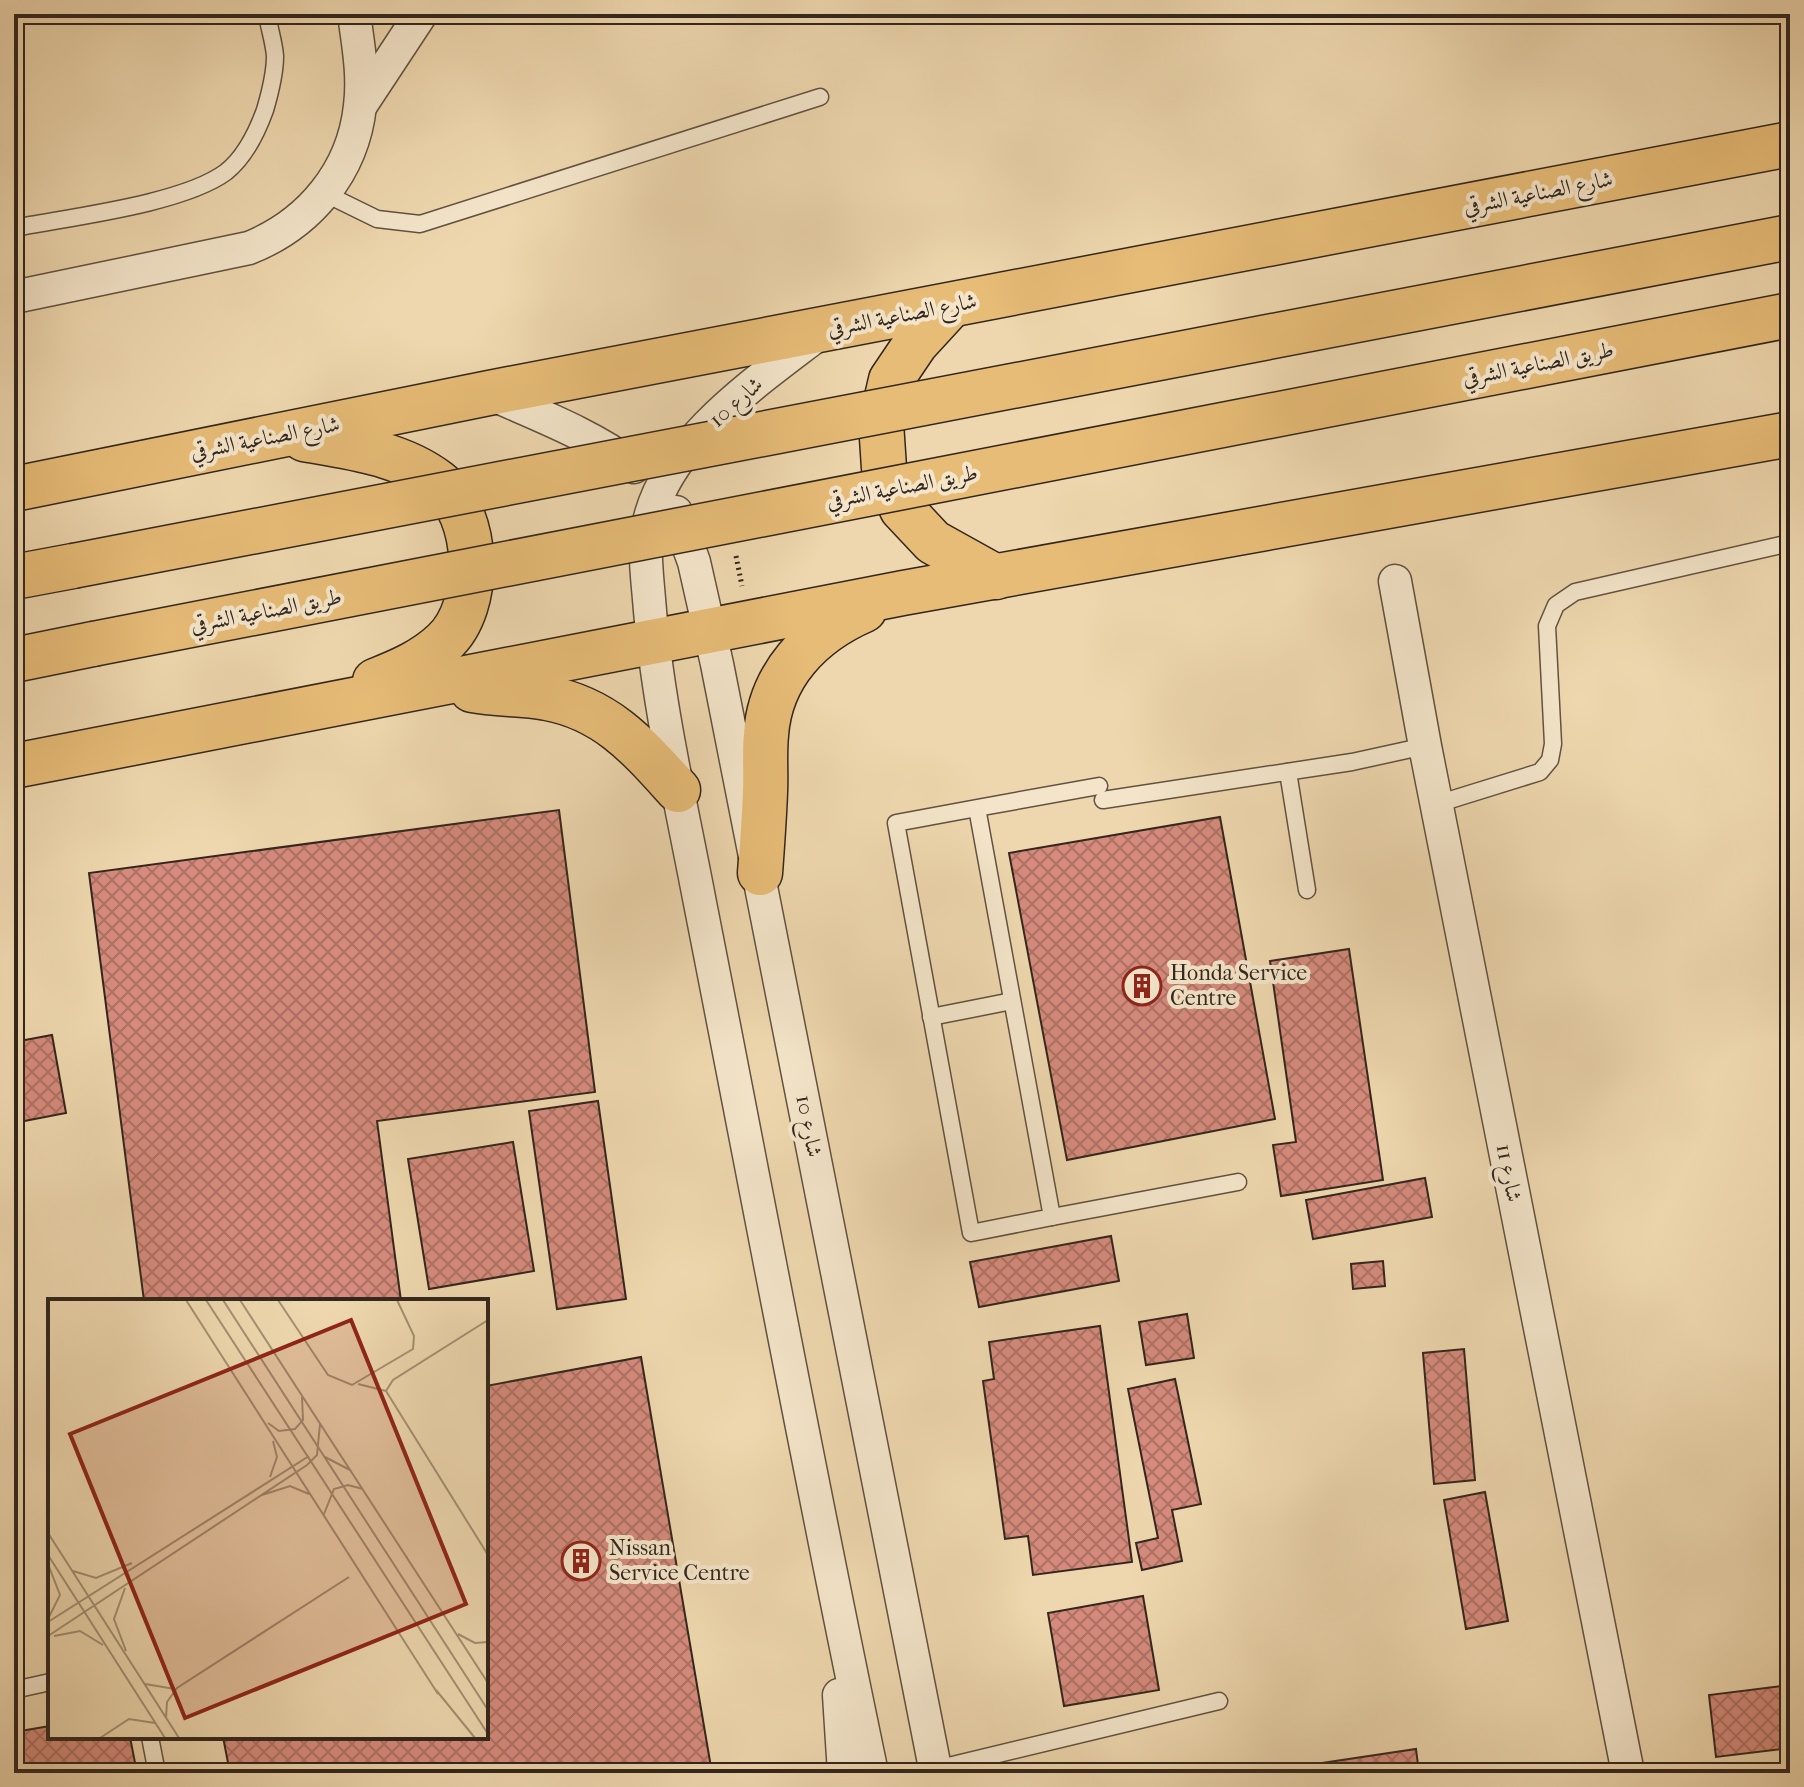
<svg xmlns="http://www.w3.org/2000/svg" width="1804" height="1787" viewBox="0 0 1804 1787" font-family="'IM FELL French Canon',Amiri,serif">
  <style>
    .building { fill: url(#building-cross-hatch); stroke: #32261d; stroke-width: 2 }
    .lines { fill: none; stroke-linecap: round; stroke-linejoin: round }
    .service-casing { stroke: #615241; stroke-width: 19 }
    .minor-casing { stroke: #615241; stroke-width: 35 }
    .primary-casing { stroke: #32261d; stroke-width: 47 }
    .trunk-casing { stroke: #32261d; stroke-width: 47 }
    .path { stroke: #32261d; stroke-width: 5; stroke-dasharray: 2 4; stroke-linecap: butt }
    .service { stroke: #f4e5ca; stroke-width: 16 }
    .minor { stroke: #f4e5ca; stroke-width: 32 }
    .primary { stroke: #e7bc77; stroke-width: 44 }
    .trunk { stroke: #e7bc77; stroke-width: 44 }
    .trunk-bridge-casing { stroke: #32261d; stroke-width: 47; stroke-linecap: butt }
    .trunk-bridge { stroke: #e7bc77; stroke-width: 44 }
    .labels { text-anchor: middle; dominant-baseline: central; stroke-width: 8; stroke-linejoin: round; paint-order: stroke }
    .street-label { font-size: 22px; fill: #32261d; stroke: #f4e5ca }
    .poi-label { font-size: 22px; fill: #32261d; stroke: #f4e5ca; text-anchor: start }
    .inset-road { fill: none; stroke: #a39074; stroke-width: 2 }
    .view { fill: #8f2418; fill-opacity: 0.15; stroke: #8f2418; stroke-width: 4 }
    .inset-edge { fill: none; stroke: #32261d; stroke-width: 4 }
  </style>
  <defs>
    <pattern id="building-cross-hatch" width="8" height="8" patternUnits="userSpaceOnUse" patternTransform="scale(2)"><rect width="8" height="8" fill="#d68b7c"/><path d="M0 0l8 8M0 8l8-8" fill="none" stroke="#ae7165"/></pattern>
  </defs>
  <rect width="100%" height="100%" fill="#eed7ae"/>
  <filter id="stains"><feTurbulence type="fractalNoise" baseFrequency=".0025" numOctaves="4"/><feColorMatrix values="0 0 0 0 .2 0 0 0 0 .09 0 0 0 0 .02 0 0 0 .5 -.17"/></filter>
  <radialGradient id="worn" r=".72"><stop offset=".6" stop-color="#630" stop-opacity="0"/><stop offset="1" stop-color="#630" stop-opacity=".3"/></radialGradient>
  <g class="building">
    <polygon points="559,810 595,1092 377,1121 401,1301 144,1301 89,873"/>
    <polygon points="1220,817 1275,1119 1067,1160 1009,853"/>
    <polygon points="1349,949 1383,1180 1281,1196 1273,1145 1296,1142 1270,961"/>
    <polygon points="14,984 21,1022 14,1023"/>
    <polygon points="52,1035 66,1113 14,1123 14,1042"/>
    <polygon points="598,1101 626,1299 557,1309 529,1111"/>
    <polygon points="513,1142 534,1271 429,1289 408,1159"/>
    <polygon points="1425,1178 1432,1217 1313,1239 1306,1200"/>
    <polygon points="1111,1236 1119,1281 979,1307 970,1262"/>
    <polygon points="1383,1261 1385,1286 1353,1289 1351,1264"/>
    <polygon points="1187,1314 1194,1358 1146,1365 1139,1322"/>
    <polygon points="1100,1326 1132,1562 1033,1575 1028,1536 1005,1539 983,1381 994,1379 989,1342"/>
    <polygon points="1464,1349 1475,1480 1434,1484 1423,1353"/>
    <polygon points="641,1357 712,1773 230,1773 223,1737 486,1737 486,1386"/>
    <polygon points="1175,1379 1201,1504 1172,1510 1182,1561 1142,1570 1136,1543 1158,1538 1128,1389"/>
    <polygon points="1485,1492 1508,1621 1466,1629 1444,1500"/>
    <polygon points="1143,1596 1159,1690 1064,1706 1048,1613"/>
    <polygon points="1790,1685 1790,1748 1716,1757 1709,1695"/>
    <polygon points="50,1726 50,1737 130,1737 137,1773 14,1773 14,1732"/>
    <polygon points="1416,1749 1419,1773 1255,1773"/>
  </g>
  <g class="lines">
    <g class="service-casing">
      <g id="service">
        <polyline points="324,193 377,219 420,224 820,97"/>
        <path d="M 14,228 C 70,217 183,204 226,172 C 245,157 257,132 265,110 C 270,93 275,75 275,56 C 274,42 269,28 267,14"/>
        <polyline points="1288,772 1307,890"/>
        <polyline points="1103,800 1352,762 1425,746"/>
        <polyline points="1437,804 1540,772 1550,760 1553,744 1547,626 1556,605 1575,592 1790,543"/>
        <polyline points="977,808 896,823 971,1233 1052,1217 977,808 1099,786"/>
        <polyline points="931,1017 1012,1001"/>
        <polyline points="1052,1217 1238,1182"/>
        <polyline points="14,1690 50,1682"/>
        <polyline points="150,1737 157,1773"/>
        <polyline points="936,1769 1219,1701"/>
      </g>
    </g>
    <g class="minor-casing">
      <g id="minor">
        <polyline points="361,105 421,14"/>
        <path d="M 14,297 L 249,248 C 309,224 353,172 360,106 C 364,75 358,44 354,14"/>
        <path d="M 821,332 C 759,380 667,441 649,522 C 643,546 647,575 649,599 C 657,701 681,803 700,903 C 757,1193 811,1484 872,1773"/>
        <path d="M 489,393 C 538,415 590,434 634,467"/>
        <polyline points="676,512 694,562 717,664 936,1773"/>
        <polyline points="1395,581 1425,746 1628,1773"/>
        <polyline points="839,1695 844,1773"/>
      </g>
    </g>
    <g class="primary-casing">
      <g id="primary">
        <polyline points="950,306 916,343 891,380 881,423 884,468 902,509 933,542 996,577"/>
        <path d="M 304,439 C 350,447 400,453 438,482 C 480,514 483,606 444,642 C 424,661 400,671 375,681"/>
        <polyline points="14,489 489,393 1790,144"/>
        <path d="M 472,690 C 497,695 523,693 547,698 C 607,709 639,747 678,790"/>
        <polyline points="14,766 903,593 1790,434"/>
        <path d="M 760,873 C 762,846 764,819 765,792 C 766,773 764,754 766,735 C 770,675 811,633 864,610"/>
      </g>
    </g>
    <g class="trunk-casing">
      <g id="trunk">
        <polyline points="14,577 73,566"/>
        <polyline points="14,660 93,644"/>
      </g>
    </g>
    <polyline class="path" points="736,556 742,586"/>
    <use href="#service" class="service"/>
    <use href="#minor" class="minor"/>
    <use href="#primary" class="primary"/>
    <use href="#trunk" class="trunk"/>
    <g class="trunk-bridge-casing">
      <g id="trunk-bridge">
        <polyline points="73,566 1790,237"/>
        <polyline points="93,644 1790,315"/>
      </g>
    </g>
    <use href="#trunk-bridge" class="trunk-bridge"/>
  </g>
  <defs>
    <g id="building-ring" transform="scale(2)"><circle r="9.5" fill="#f4e5ca" stroke="#8f2418" stroke-width="1.5"/><path d="M-4-6H4V6H1V3H-1V6H-4ZM-2.5-4.3h1.7v1.8h-1.7ZM.8-4.3h1.7v1.8H.8ZM-2.5-1h1.7V.8h-1.7ZM.8-1h1.7V.8H.8Z" fill="#8f2418"/></g>
  </defs>
  <g fill-rule="evenodd">
    <use href="#building-ring" x="1142" y="986"/>
    <use href="#building-ring" x="581" y="1561"/>
  </g>
  <g class="labels">
    <g class="street-label">
      <text transform="translate(1538 193) rotate(-11)">شارع الصناعية الشرقي</text>
      <text transform="translate(902 315) rotate(-11)">شارع الصناعية الشرقي</text>
      <text transform="translate(1538 364) rotate(-11)">طريق الصناعية الشرقي</text>
      <text transform="translate(736 402) rotate(-42)">شارع 10</text>
      <text transform="translate(265 438) rotate(-11)">شارع الصناعية الشرقي</text>
      <text transform="translate(902 487) rotate(-11)">طريق الصناعية الشرقي</text>
      <text transform="translate(266 611) rotate(-11)">طريق الصناعية الشرقي</text>
      <text transform="translate(809 1126) rotate(79)">شارع 10</text>
      <text transform="translate(1509 1173) rotate(79)">شارع 11</text>
    </g>
    <g class="poi-label">
      <text x="1170" y="973">Honda Service<tspan x="1170" dy="25">Centre</tspan></text>
      <text x="609" y="1548">Nissan<tspan x="609" dy="25">Service Centre</tspan></text>
    </g>
  </g>
  <g transform="translate(48 1299)">
    <rect width="440" height="440" fill="#eed7ae"/>
    <path class="inset-road" d="M 138,1 L 390,395M 158,1 L 440,435M 175,1 L 440,411M 192,1 L 440,384M 230,1 L 280,76 L 304,86 L 365,50 L 366,37 L 349,1M 310,85 L 338,92M 338,92 L 440,256M 338,92 L 345,81 L 440,21M 220,124 L 231,132 L 247,130 L 255,121 L 254,98M 277,158 L 302,171M 222,178 L 229,158 L 225,142M 214,196 L 242,187 L 261,195M 276,215 L 286,190 L 300,186 L 315,190M 0,234 L 131,439M 0,256 L 117,439M 0,265 L 12,296 L 0,320M 25,272 L 48,279 L 84,264M 77,289 L 66,320 L 78,352M 0,323 L 261,157M 410,335 L 427,344 L 440,343M 0,337 L 259,166 L 269,156 L 272,125M 6,337 L 32,332 L 55,346M 97,385 L 127,390M 388,391 L 427,439M 118,419 L 119,403 L 129,389 L 301,278M 52,439 L 81,420 L 107,424"/>
    <path class="view" d="M 303,21 L 418,305 L 137,419 L 22,135 Z"/>
    <rect width="440" height="440" class="inset-edge"/>
  </g>
  <rect width="1804" height="1787" fill="none" stroke="#eed7ae" stroke-width="48"/>
  <rect x="16" y="16" width="1772" height="1755" fill="none" stroke="#32261d" stroke-width="4"/>
  <rect x="24" y="24" width="1756" height="1739" fill="none" stroke="#32261d" stroke-width="2"/>
  <rect width="100%" height="100%" filter="url(#stains)"/>
  <rect width="100%" height="100%" fill="url(#worn)"/>
</svg>
